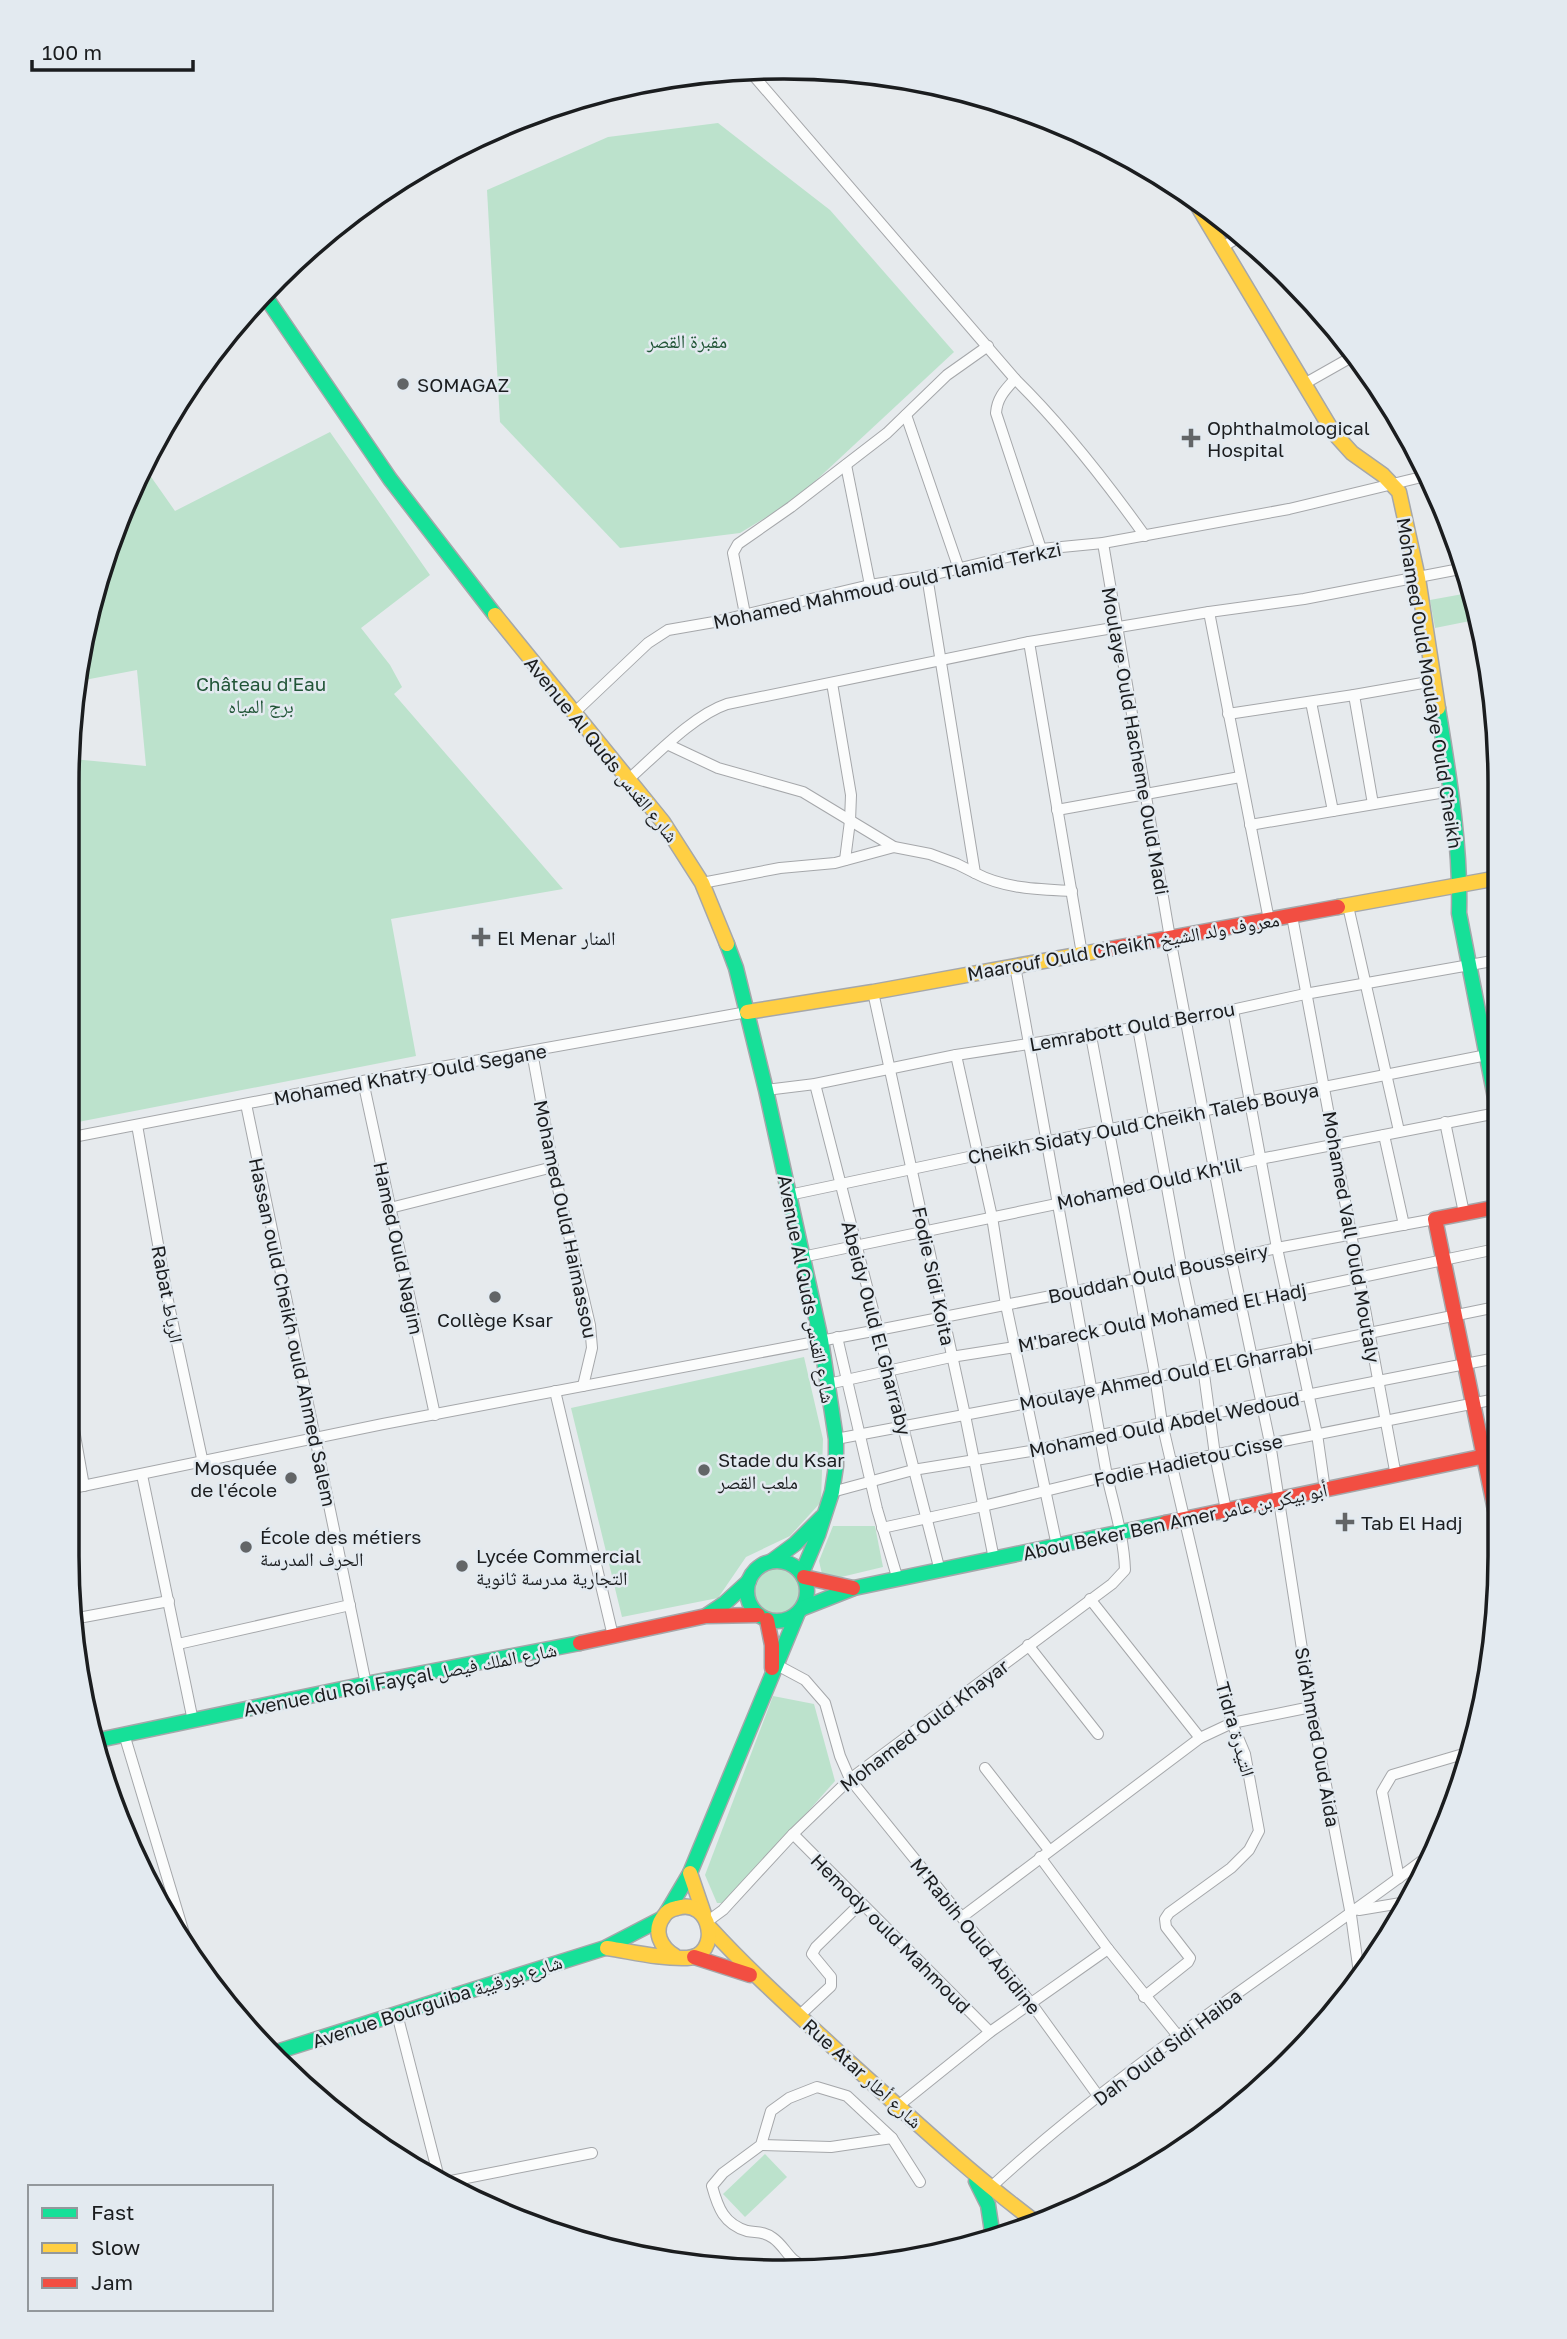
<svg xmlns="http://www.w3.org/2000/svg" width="1567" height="2339" viewBox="0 0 1567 2339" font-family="'Golos Text','Noto Naskh Arabic',sans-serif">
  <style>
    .green { fill: #bce2cc }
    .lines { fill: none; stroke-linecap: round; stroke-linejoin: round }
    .street-casing { stroke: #a5a7aa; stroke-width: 12 }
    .fast-casing { stroke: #a5a7aa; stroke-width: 17 }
    .slow-casing { stroke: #a5a7aa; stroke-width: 17 }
    .jam-casing { stroke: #a5a7aa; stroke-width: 17 }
    .street { stroke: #fbfcfc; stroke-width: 10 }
    .fast { stroke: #16e098; stroke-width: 14 }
    .slow { stroke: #ffcf43; stroke-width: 14 }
    .jam { stroke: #f24e42; stroke-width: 14 }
    .poi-dot { fill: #626567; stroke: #e3eaf0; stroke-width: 2.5 }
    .labels { text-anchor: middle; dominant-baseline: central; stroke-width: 5; stroke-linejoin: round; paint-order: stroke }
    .park-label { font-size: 19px; fill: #215537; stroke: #e3eaf0 }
    .poi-label { font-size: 19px; fill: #1b1d1f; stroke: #e3eaf0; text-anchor: start }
    .street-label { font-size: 19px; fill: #1b1d1f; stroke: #e3eaf0 }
    .rim { fill: none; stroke: #1b1d1f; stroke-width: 3.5 }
  </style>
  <rect width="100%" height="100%" fill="#e6eaed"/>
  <g class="green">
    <polygon points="718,123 830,210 954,352 796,499 740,533 620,548 500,422 487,190 608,137"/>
    <polygon points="330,432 430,575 361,628 390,665 402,687 394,694 563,889 391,919 416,1056 73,1123 73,759 146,766 137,670 74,682 91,598 142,464 175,511"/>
    <polygon points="1474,592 1480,619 1435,628 1430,600"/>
    <polygon points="804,1357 823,1439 821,1502 790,1536 746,1557 718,1598 622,1617 571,1408"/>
    <polygon points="833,1526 875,1526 883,1567 837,1578 822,1574 819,1561"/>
    <circle cx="777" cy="1591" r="24"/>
    <polygon points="773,1696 814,1704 835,1781 727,1903 717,1903 705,1875"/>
    <polygon points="765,2154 787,2177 745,2217 723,2194"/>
  </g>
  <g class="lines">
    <g class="street-casing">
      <g id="street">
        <path d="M 747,68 L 1015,379 C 1064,427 1105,480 1145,536"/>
        <polyline points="1222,247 1243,235"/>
        <path d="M 1015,379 C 1005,390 997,398 996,413 L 1041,549"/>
        <polyline points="1304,384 1357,354"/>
        <polyline points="906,415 959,569"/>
        <polyline points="846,465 870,585"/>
        <polyline points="1103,543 1170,938 1231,1258 1270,1443 1311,1707 1351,1915 1359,1973"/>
        <path d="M 927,576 L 975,873 C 1005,889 1038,889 1072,891"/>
        <polyline points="1209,612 1269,920"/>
        <polyline points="745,614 733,553 738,544 791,507 887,433 947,375 988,346"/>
        <polyline points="1029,642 1082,954"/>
        <polyline points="832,683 851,795 850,821 845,860"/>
        <polyline points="1354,695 1373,804"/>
        <polyline points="1311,702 1333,811"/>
        <polyline points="574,713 648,643 668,630 714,622 870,585 927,576 1041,549 1103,543 1289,509 1430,475"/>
        <polyline points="1228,714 1354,695 1434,681"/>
        <polyline points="669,745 718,768 803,792 894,847 930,854 957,864 975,873"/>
        <path d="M 630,778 C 657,754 694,715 727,704 L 1029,642 L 1209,612 L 1304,599 L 1465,568"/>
        <polyline points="1057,810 1240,777"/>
        <polyline points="1250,825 1451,791"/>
        <polyline points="702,883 780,868 835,863 894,847"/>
        <polyline points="1348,906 1399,1131"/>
        <polyline points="1292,916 1396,1476"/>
        <polyline points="873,992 965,1415 994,1559"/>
        <polyline points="1233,1010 1277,1248 1317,1434 1325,1490"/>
        <polyline points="1138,1028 1182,1270 1203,1367 1215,1455 1226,1510"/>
        <polyline points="1091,1036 1155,1376 1162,1423 1232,1723 1245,1754 1259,1831 1249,1850 1231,1868 1169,1913 1165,1919 1166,1927 1190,1958 1188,1962 1144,1997"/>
        <polyline points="532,1052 553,1167 590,1325 592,1348 583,1386"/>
        <polyline points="956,1055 992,1217 1006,1305 1057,1546"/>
        <polyline points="363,1081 435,1415"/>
        <polyline points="815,1084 940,1571"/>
        <polyline points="766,1090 815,1084 956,1055 1186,1020 1305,994 1498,960"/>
        <polyline points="246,1104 366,1684"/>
        <polyline points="1445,1122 1464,1213"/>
        <polyline points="137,1125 168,1301 203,1463"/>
        <polyline points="1384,1135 1404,1225"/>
        <polyline points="73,1137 363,1081 747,1012"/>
        <polyline points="789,1195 978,1155 1497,1053"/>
        <polyline points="390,1208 553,1167"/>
        <polyline points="802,1257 1119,1191 1260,1159 1497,1113"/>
        <polyline points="837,1337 877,1509 898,1580"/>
        <polyline points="828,1384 951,1357 1015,1347 1190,1313 1496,1249"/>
        <polyline points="555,1391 613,1636"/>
        <polyline points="73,1424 84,1486"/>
        <polyline points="836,1439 1028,1403 1496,1307"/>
        <polyline points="142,1475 193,1721"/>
        <polyline points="73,1488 383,1424 878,1330 1182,1270 1277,1248 1435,1219"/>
        <polyline points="832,1492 913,1470 1037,1450 1101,1435 1496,1358"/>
        <polyline points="882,1528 983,1506 1107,1476 1496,1399"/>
        <polyline points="1090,1599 1200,1738"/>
        <polyline points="73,1619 169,1601"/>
        <polyline points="178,1644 350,1605"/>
        <polyline points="1028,1645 1098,1734"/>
        <polyline points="777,1665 805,1680 825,1703 840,1756 850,1779 1031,2003 1099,2097"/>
        <polyline points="124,1734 192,1960"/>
        <polyline points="985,1768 1049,1850"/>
        <polyline points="793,1834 990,2032"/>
        <polyline points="1040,1857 1108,1949 1178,2036"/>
        <polyline points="1399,1878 1382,1792 1392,1775 1470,1752"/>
        <polyline points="1359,1910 1407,1902"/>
        <polyline points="962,1917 1200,1738 1232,1723 1311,1707"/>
        <path d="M 708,1921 L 723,1910 L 793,1834 L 850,1779 L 1112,1584 L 1125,1570 C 1124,1538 1114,1507 1107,1476 L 1015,966"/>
        <polyline points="397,2014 439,2178"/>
        <polyline points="800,2015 831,1986 831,1977 812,1954 816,1947 861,1903"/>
        <polyline points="898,2106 990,2032 1108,1949"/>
        <polyline points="761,2145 831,2147 892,2138"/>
        <polyline points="446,2182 592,2153"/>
        <path d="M 990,2188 C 1126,2062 1287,1963 1435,1851"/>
        <path d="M 805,2266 C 788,2261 786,2247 773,2238 C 763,2231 757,2233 747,2231 C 724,2224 718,2208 712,2186 L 723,2173 L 761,2145 L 771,2111 L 789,2098 L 817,2087 L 847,2096 L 892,2138 L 920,2182"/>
      </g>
    </g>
    <g class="fast-casing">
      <g id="fast">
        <polyline points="263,293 390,479 495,615"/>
        <path d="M 1438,708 C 1449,776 1461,845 1459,913 L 1497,1108"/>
        <polyline points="727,944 736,968 766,1090 821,1340 836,1439 836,1466 832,1492 818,1535 802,1573"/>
        <circle cx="777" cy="1591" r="30"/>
        <polyline points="772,1561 795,1544 822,1517"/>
        <polyline points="803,1608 854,1588 1165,1523"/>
        <polyline points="707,1615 725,1603 749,1581"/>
        <polyline points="94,1741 366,1684 580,1643"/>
        <polyline points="667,1912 690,1873 797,1615"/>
        <polyline points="270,2054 605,1948 661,1919"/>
        <polyline points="976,2181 988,2205 993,2238"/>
      </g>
    </g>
    <g class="slow-casing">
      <g id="slow">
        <polyline points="1194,200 1333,432 1352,453 1383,475 1399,492 1418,578 1438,708"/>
        <polyline points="495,615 663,822 702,883 727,944"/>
        <polyline points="1338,907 1498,878"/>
        <polyline points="747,1012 873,992 1104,950"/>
        <polyline points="690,1873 704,1914"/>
        <path d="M 710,1928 C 753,1975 801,2017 848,2061 C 910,2117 971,2174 1038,2224"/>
        <path d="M 607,1948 C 633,1952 661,1959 687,1958 C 722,1956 712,1897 677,1908 C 671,1909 667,1911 664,1916 C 652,1931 661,1948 675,1956"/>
      </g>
    </g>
    <g class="jam-casing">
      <g id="jam">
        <polyline points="1104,950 1338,907"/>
        <polyline points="1495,1510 1435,1219 1497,1207"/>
        <polyline points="1165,1523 1495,1454"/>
        <polyline points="804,1577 853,1588"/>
        <polyline points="767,1620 772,1645 772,1668"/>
        <polyline points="580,1643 706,1616 758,1615"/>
        <polyline points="694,1957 750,1975"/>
      </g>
    </g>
    <use href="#street" class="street"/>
    <use href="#fast" class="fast"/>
    <use href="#slow" class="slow"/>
    <use href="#jam" class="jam"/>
  </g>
  <g class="poi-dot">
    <circle cx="403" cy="384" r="7"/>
    <path d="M1187.5 427.5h7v7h7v7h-7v7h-7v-7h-7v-7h7z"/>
    <path d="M477.5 926.5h7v7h7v7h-7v7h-7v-7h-7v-7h7z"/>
    <circle cx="495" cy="1297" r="7"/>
    <circle cx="704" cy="1470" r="7"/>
    <circle cx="291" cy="1478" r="7"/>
    <path d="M1341.5 1511.5h7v7h7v7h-7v7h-7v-7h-7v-7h7z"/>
    <circle cx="246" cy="1547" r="7"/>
    <circle cx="462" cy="1566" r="7"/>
  </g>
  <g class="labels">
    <g class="park-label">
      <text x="687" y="340">مقبرة القصر</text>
      <text x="261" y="683">Château d'Eau<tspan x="261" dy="22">برج المياه</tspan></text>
    </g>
    <g class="poi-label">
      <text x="417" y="384">SOMAGAZ</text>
      <text x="1207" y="427">Ophthalmological<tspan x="1207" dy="22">Hospital</tspan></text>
      <text x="497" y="937">El Menar المنار</text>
      <text x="495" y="1319" text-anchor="middle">Collège Ksar</text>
      <text x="718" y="1459">Stade du Ksar<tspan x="718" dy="22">ملعب القصر</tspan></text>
      <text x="277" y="1467" text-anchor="end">Mosquée<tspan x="277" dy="22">de l'école</tspan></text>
      <text x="1361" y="1522">Tab El Hadj</text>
      <text x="260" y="1536">École des métiers<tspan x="260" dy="22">الحرف المدرسة</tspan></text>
      <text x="476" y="1555">Lycée Commercial<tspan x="476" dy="22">التجارية مدرسة ثانوية</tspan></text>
    </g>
    <g class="street-label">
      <text transform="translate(887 585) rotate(-12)">Mohamed Mahmoud ould Tlamid Terkzi</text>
      <text transform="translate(1430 683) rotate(81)">Mohamed Ould Moulaye Ould Cheikh</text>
      <text transform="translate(1136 741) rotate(80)">Moulaye Ould Hacheme Ould Madi</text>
      <text transform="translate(602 749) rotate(51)">Avenue Al Quds شارع القدس</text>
      <text transform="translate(1123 946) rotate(-10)">Maarouf Ould Cheikh معروف ولد الشيخ</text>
      <text transform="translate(1132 1026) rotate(-10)">Lemrabott Ould Berrou</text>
      <text transform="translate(410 1074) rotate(-10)">Mohamed Khatry Ould Segane</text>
      <text transform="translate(1143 1123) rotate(-11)">Cheikh Sidaty Ould Cheikh Taleb Bouya</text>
      <text transform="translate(1149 1183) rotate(-12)">Mohamed Ould Kh'lil</text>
      <text transform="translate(566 1219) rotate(78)">Mohamed Ould Haimassou</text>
      <text transform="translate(1352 1237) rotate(80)">Mohamed Vall Ould Moutaly</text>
      <text transform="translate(399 1248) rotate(78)">Hamed Ould Nagim</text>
      <text transform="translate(1158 1273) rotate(-12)">Bouddah Ould Bousseiry</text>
      <text transform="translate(934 1276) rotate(78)">Fodie Sidi Koita</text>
      <text transform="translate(807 1289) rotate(79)">Avenue Al Quds شارع القدس</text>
      <text transform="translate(168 1294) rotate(79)">Rabat الرباط</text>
      <text transform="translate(1162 1317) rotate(-11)">M'bareck Ould Mohamed El Hadj</text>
      <text transform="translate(877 1328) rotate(75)">Abeidy Ould El Gharraby</text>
      <text transform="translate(293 1332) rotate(78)">Hassan ould Cheikh ould Ahmed Salem</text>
      <text transform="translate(1166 1375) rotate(-11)">Moulaye Ahmed Ould El Gharrabi</text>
      <text transform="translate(1164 1424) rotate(-11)">Mohamed Ould Abdel Wedoud</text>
      <text transform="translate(1188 1460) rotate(-12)">Fodie Hadietou Cisse</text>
      <text transform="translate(1175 1521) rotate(-12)">Abou Beker Ben Amer أبو بيكر بن عامر</text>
      <text transform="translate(400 1679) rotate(-11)">Avenue du Roi Fayçal شارع الملك فيصل</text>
      <text transform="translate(924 1725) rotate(-37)">Mohamed Ould Khayar</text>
      <text transform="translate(1236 1729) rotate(74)">Tidra التيدرة</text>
      <text transform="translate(1318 1737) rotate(80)">Sid'Ahmed Oud Aida</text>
      <text transform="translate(891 1933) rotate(45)">Hemody ould Mahmoud</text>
      <text transform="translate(976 1936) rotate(51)">M'Rabih Ould Abidine</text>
      <text transform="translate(437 2001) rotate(-18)">Avenue Bourguiba شارع بورقيبة</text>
      <text transform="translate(1167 2047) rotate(-37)">Dah Ould Sidi Haiba</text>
      <text transform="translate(863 2073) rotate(42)">Rue Atar شارع أطار</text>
    </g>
  </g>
  <path d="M0 0H1567V2339H0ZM783 79H784A704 704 0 0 1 1488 783V1556A704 704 0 0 1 784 2260H783A704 704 0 0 1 79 1556V783A704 704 0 0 1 783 79Z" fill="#e3eaf0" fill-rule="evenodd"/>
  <path class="rim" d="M783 79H784A704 704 0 0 1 1488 783V1556A704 704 0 0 1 784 2260H783A704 704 0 0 1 79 1556V783A704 704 0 0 1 783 79Z"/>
  <rect x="28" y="2185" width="245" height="126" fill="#e3eaf0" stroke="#93989c" stroke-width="2"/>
  <rect x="42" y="2208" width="35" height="10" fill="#16e098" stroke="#93989c" stroke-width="2"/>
  <text x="91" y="2220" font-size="21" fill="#1b1d1f">Fast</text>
  <rect x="42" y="2243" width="35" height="10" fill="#ffcf43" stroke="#93989c" stroke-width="2"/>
  <text x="91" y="2255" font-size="21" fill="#1b1d1f">Slow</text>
  <rect x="42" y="2278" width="35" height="10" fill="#f24e42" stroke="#93989c" stroke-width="2"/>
  <text x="91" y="2290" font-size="21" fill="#1b1d1f">Jam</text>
  <path d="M32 60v10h161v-10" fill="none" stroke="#1b1d1f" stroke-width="3.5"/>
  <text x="42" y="60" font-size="21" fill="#1b1d1f" stroke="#e3eaf0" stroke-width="5" paint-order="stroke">100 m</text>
</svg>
